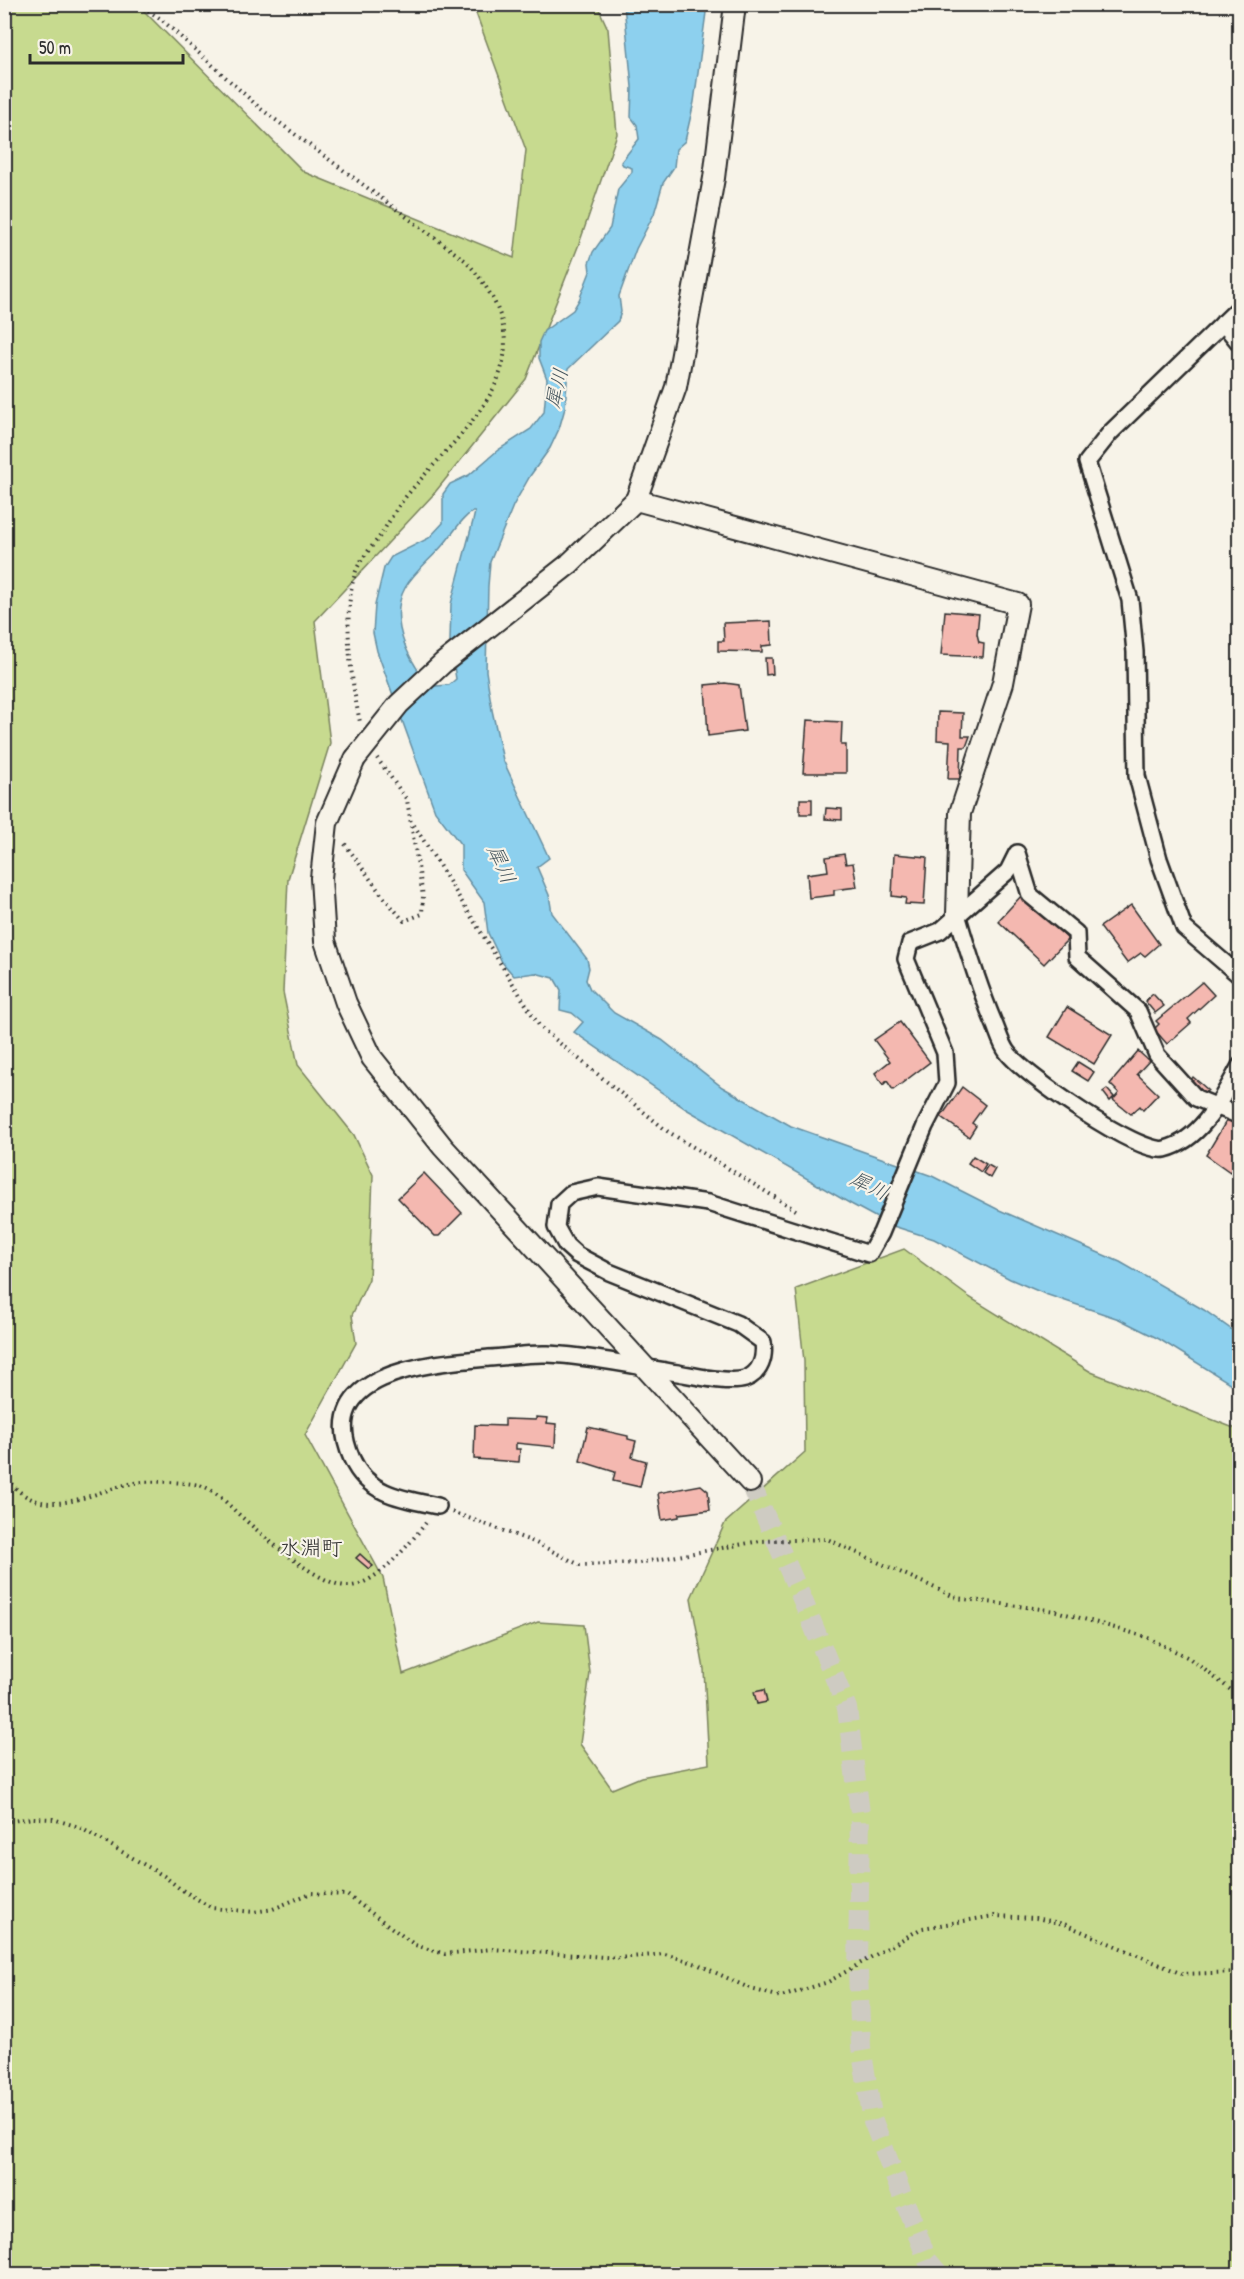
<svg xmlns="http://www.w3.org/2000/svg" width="1244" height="2279" viewBox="0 0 1244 2279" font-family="'Patrick Hand','Klee One',sans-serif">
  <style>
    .green { fill: #c7da8f; stroke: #79825d; stroke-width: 1.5 }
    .water { fill: #8dd0ee; stroke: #668ea0; stroke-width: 1.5; fill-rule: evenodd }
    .building { fill: #f4b8b0; stroke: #2b2b2b; stroke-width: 1.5 }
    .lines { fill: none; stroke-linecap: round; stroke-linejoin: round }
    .tertiary-tunnel { stroke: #cecbc2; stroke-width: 20; stroke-dasharray: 20 10; stroke-linecap: butt }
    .minor-casing { stroke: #2b2b2b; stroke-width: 20 }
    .tertiary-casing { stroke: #2b2b2b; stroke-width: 24 }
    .path { stroke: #2b2b2b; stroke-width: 4; stroke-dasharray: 1.5 4.5; stroke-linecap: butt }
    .minor { stroke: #f7f3e8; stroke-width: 15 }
    .tertiary { stroke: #f7f3e8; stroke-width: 20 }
    .tertiary-bridge-casing { stroke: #2b2b2b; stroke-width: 24; stroke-linecap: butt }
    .tertiary-bridge { stroke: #f7f3e8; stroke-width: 20 }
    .labels { text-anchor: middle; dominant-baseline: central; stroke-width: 4.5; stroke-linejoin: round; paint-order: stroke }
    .water-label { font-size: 20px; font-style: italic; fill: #44545c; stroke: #f7f3e8 }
    .quarter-label { font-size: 21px; fill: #2b2b2b; stroke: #f7f3e8 }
  </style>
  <rect width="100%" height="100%" fill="#f7f3e8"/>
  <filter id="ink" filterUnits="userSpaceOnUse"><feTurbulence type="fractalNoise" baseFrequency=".0167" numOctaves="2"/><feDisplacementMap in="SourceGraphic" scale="12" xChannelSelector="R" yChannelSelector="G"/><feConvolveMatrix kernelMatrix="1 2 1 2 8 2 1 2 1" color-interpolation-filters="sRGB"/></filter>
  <g filter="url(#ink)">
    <g class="green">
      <polygon points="5,5 138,5 304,172 514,258 526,150 473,5 597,5 608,29 617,134 579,244 526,379 432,496 315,621 330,743 288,879 283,992 298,1065 354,1135 373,1175 369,1279 352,1315 356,1343 305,1435 383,1578 403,1674 538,1622 584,1625 590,1673 580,1744 612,1789 641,1777 709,1764 704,1669 691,1598 725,1523 805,1452 804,1361 796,1289 904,1249 969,1297 1091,1372 1239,1430 1239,2274 5,2274"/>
      <polygon points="805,5 894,5 892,8 808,8"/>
    </g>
    <path class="water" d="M 624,5 L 707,5 L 694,102 L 685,141 L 676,149 L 674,167 L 663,183 L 654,214 L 636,249 L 619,296 L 621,312 L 618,321 L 568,369 L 565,408 L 559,429 L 550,448 L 530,476 L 513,506 L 490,562 L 488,586 L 486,671 L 492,710 L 503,760 L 549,858 L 537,867 L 549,895 L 552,913 L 587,959 L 589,968 L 586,980 L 590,989 L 614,1013 L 662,1040 L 722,1087 L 791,1126 L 932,1176 L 997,1209 L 1120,1262 L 1204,1310 L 1239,1335 L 1239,1389 L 1159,1339 L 1119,1319 L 1045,1294 L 1010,1279 L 934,1239 L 890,1225 L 851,1204 L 686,1109 L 574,1032 L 583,1022 L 572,1013 L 560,1010 L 561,990 L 554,978 L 535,973 L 514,976 L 502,962 L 488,933 L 484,902 L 461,870 L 461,845 L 435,811 L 377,651 L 373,633 L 375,605 L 384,568 L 391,557 L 429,538 L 443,523 L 443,494 L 450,484 L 469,475 L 498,450 L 531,429 L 544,412 L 547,379 L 539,358 L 539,342 L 544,331 L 573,310 L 579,300 L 590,272 L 589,263 L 593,252 L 610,228 L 618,189 L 632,172 L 632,168 L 623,165 L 621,162 L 639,139 L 637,125 L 631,117 L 632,87 ZM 472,512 L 475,512 L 473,521 L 451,604 L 450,641 L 456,679 L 449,685 L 436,686 C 429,680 420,674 416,667 C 402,645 391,613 405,588 C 414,572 430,560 442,546 C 452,536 460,519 472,512 Z"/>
    <g class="building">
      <polygon points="945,611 979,614 977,634 979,642 984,643 983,657 941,655"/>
      <polygon points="771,621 772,645 762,646 762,652 718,651 718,641 724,641 723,623"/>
      <polygon points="765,658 772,658 773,674 766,675"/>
      <polygon points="725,683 739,685 745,731 708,736 705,685"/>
      <polygon points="938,712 963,713 962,736 970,736 966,747 961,747 960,779 948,779 950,741 937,740"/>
      <polygon points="807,720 842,722 841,745 846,745 846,773 803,773"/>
      <rect x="800" y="799" width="12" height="15"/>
      <polygon points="826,808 842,809 842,820 825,819"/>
      <polygon points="844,854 846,864 853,863 857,887 834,890 834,895 809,898 807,874 828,871 826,857"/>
      <polygon points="894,854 927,857 924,905 905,904 906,898 892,896"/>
      <polygon points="1022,895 1068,939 1044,964 998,921"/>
      <polygon points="1131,905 1159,944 1145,956 1141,953 1127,963 1100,927"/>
      <polygon points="1202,982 1214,995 1188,1019 1191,1023 1167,1044 1154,1029 1159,1024 1156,1021"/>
      <polygon points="1153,994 1164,1006 1155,1013 1145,1001"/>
      <polygon points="1067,1007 1112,1035 1094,1064 1049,1037"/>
      <polygon points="900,1022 930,1062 893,1090 887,1081 883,1085 875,1073 890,1061 874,1040"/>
      <polygon points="1138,1051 1149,1061 1137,1074 1158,1094 1143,1110 1140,1106 1131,1114 1113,1100 1119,1093 1110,1084"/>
      <polygon points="1078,1062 1094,1072 1088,1081 1072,1071"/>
      <polygon points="1193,1077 1208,1090 1205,1093 1190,1081"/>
      <polygon points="962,1087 985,1105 972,1123 976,1126 969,1137 941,1117"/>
      <polygon points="1107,1089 1114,1097 1110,1101 1103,1092"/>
      <polygon points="1228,1118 1240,1126 1240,1158 1230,1172 1206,1155"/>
      <polygon points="973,1156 986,1164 981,1172 968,1163"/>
      <polygon points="988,1165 995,1169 990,1178 983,1173"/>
      <polygon points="424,1173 462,1213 439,1236 435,1236 398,1198"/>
      <polygon points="536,1417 548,1418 547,1423 556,1424 555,1447 516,1443 516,1449 520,1449 519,1462 474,1459 475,1425 505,1426 505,1419 536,1420"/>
      <polygon points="588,1427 628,1436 628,1439 636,1441 632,1457 646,1461 640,1487 613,1481 615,1472 580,1461"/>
      <polygon points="701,1485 708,1491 710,1510 679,1514 679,1517 662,1520 658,1493"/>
      <polygon points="360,1554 373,1566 369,1569 356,1558"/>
      <polygon points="764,1690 767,1702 757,1704 754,1692"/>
    </g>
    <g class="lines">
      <polyline class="tertiary-tunnel" points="750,1482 804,1603 847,1708 860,1813 858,1971 861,2047 873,2121 928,2261 939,2274"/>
      <g class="minor-casing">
        <g id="minor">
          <polyline points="1240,307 1110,433 1087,462 1130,600 1135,652 1137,776 1159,859 1184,928 1240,976"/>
          <polyline points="1223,323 1240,344"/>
          <path d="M 957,914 C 968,952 979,987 994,1023 C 998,1032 1001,1044 1007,1052 C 1024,1075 1138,1155 1165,1149 C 1202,1140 1223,1096 1240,1066"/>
          <path d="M 438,1506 C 403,1499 368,1495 352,1459 C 313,1371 432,1363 489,1358 C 508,1357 528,1353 548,1354 C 591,1356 635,1366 678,1373 C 695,1376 729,1384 745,1379 C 761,1373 765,1357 763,1342 L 738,1324 L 609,1272 L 577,1255 L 566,1245 L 556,1227 L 559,1204 L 571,1193 L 598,1187 L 708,1203 L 869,1254 L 881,1233 L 925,1126 L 947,1083 L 945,1053 L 906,959 L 910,943 L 940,931 L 1008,871 L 1017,853 L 1030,895 L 1076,933 L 1077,957 L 1138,1011 L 1157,1055 L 1196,1098 L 1240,1116"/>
        </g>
      </g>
      <g class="tertiary-casing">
        <g id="tertiary">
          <polyline points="636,500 1018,604 1003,683 960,813 957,914"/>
          <polyline points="569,564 636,500 676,387 714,178 735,4"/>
          <polyline points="355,759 327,823 321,878 325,941 346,1003 372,1058 443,1147 750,1482"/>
        </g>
      </g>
      <g class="path">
        <path d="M 138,4 L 161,19 L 261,109 L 466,261 C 555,361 472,418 408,494 C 397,507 389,522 380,536 C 372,547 359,560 355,574 C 342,614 351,681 360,722"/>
        <polyline points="414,825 540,1027 667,1131 799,1212"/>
        <polyline points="345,844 381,894 404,921 422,914 423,896 407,800 377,758"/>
        <path d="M 4,1474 C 42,1532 96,1486 142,1482 C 154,1481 195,1482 205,1487 C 219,1493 232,1509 244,1519 C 265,1537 321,1588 350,1586 C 378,1584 412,1541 428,1520"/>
        <polyline points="452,1512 534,1542 580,1565 639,1563 760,1541 827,1539 957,1598 1056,1611 1146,1637 1189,1658 1240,1697"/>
        <polyline points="4,1822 33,1818 53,1819 79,1827 164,1876 179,1888 212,1908 254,1912 273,1909 311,1893 347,1895 415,1945 445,1954 491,1949 619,1958 665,1954 697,1964 751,1989 781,1997 828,1982 922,1928 994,1916 1036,1918 1064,1924 1182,1974 1240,1972"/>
      </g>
      <use href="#minor" class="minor"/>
      <use href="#tertiary" class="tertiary"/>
      <g class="tertiary-bridge-casing">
        <polyline id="tertiary-bridge" points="355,759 399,704 443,663 569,564"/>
      </g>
      <use href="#tertiary-bridge" class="tertiary-bridge"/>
    </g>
  </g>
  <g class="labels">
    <g class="water-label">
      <text transform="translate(556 388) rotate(-77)">犀川</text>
      <text transform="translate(502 864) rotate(66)">犀川</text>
      <text transform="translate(870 1185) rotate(26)">犀川</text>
    </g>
    <g class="quarter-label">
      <text x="311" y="1547">水淵町</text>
    </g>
  </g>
  <rect width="1244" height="2279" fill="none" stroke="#f7f3e8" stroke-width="24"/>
  <rect x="12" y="12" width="1220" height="2255" fill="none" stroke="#2b2b2b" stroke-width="2" filter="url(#ink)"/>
  <path d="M30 54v9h153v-9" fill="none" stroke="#2b2b2b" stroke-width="3"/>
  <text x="39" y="54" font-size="18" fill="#2b2b2b" stroke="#f7f3e8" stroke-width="4.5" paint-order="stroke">50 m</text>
</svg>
